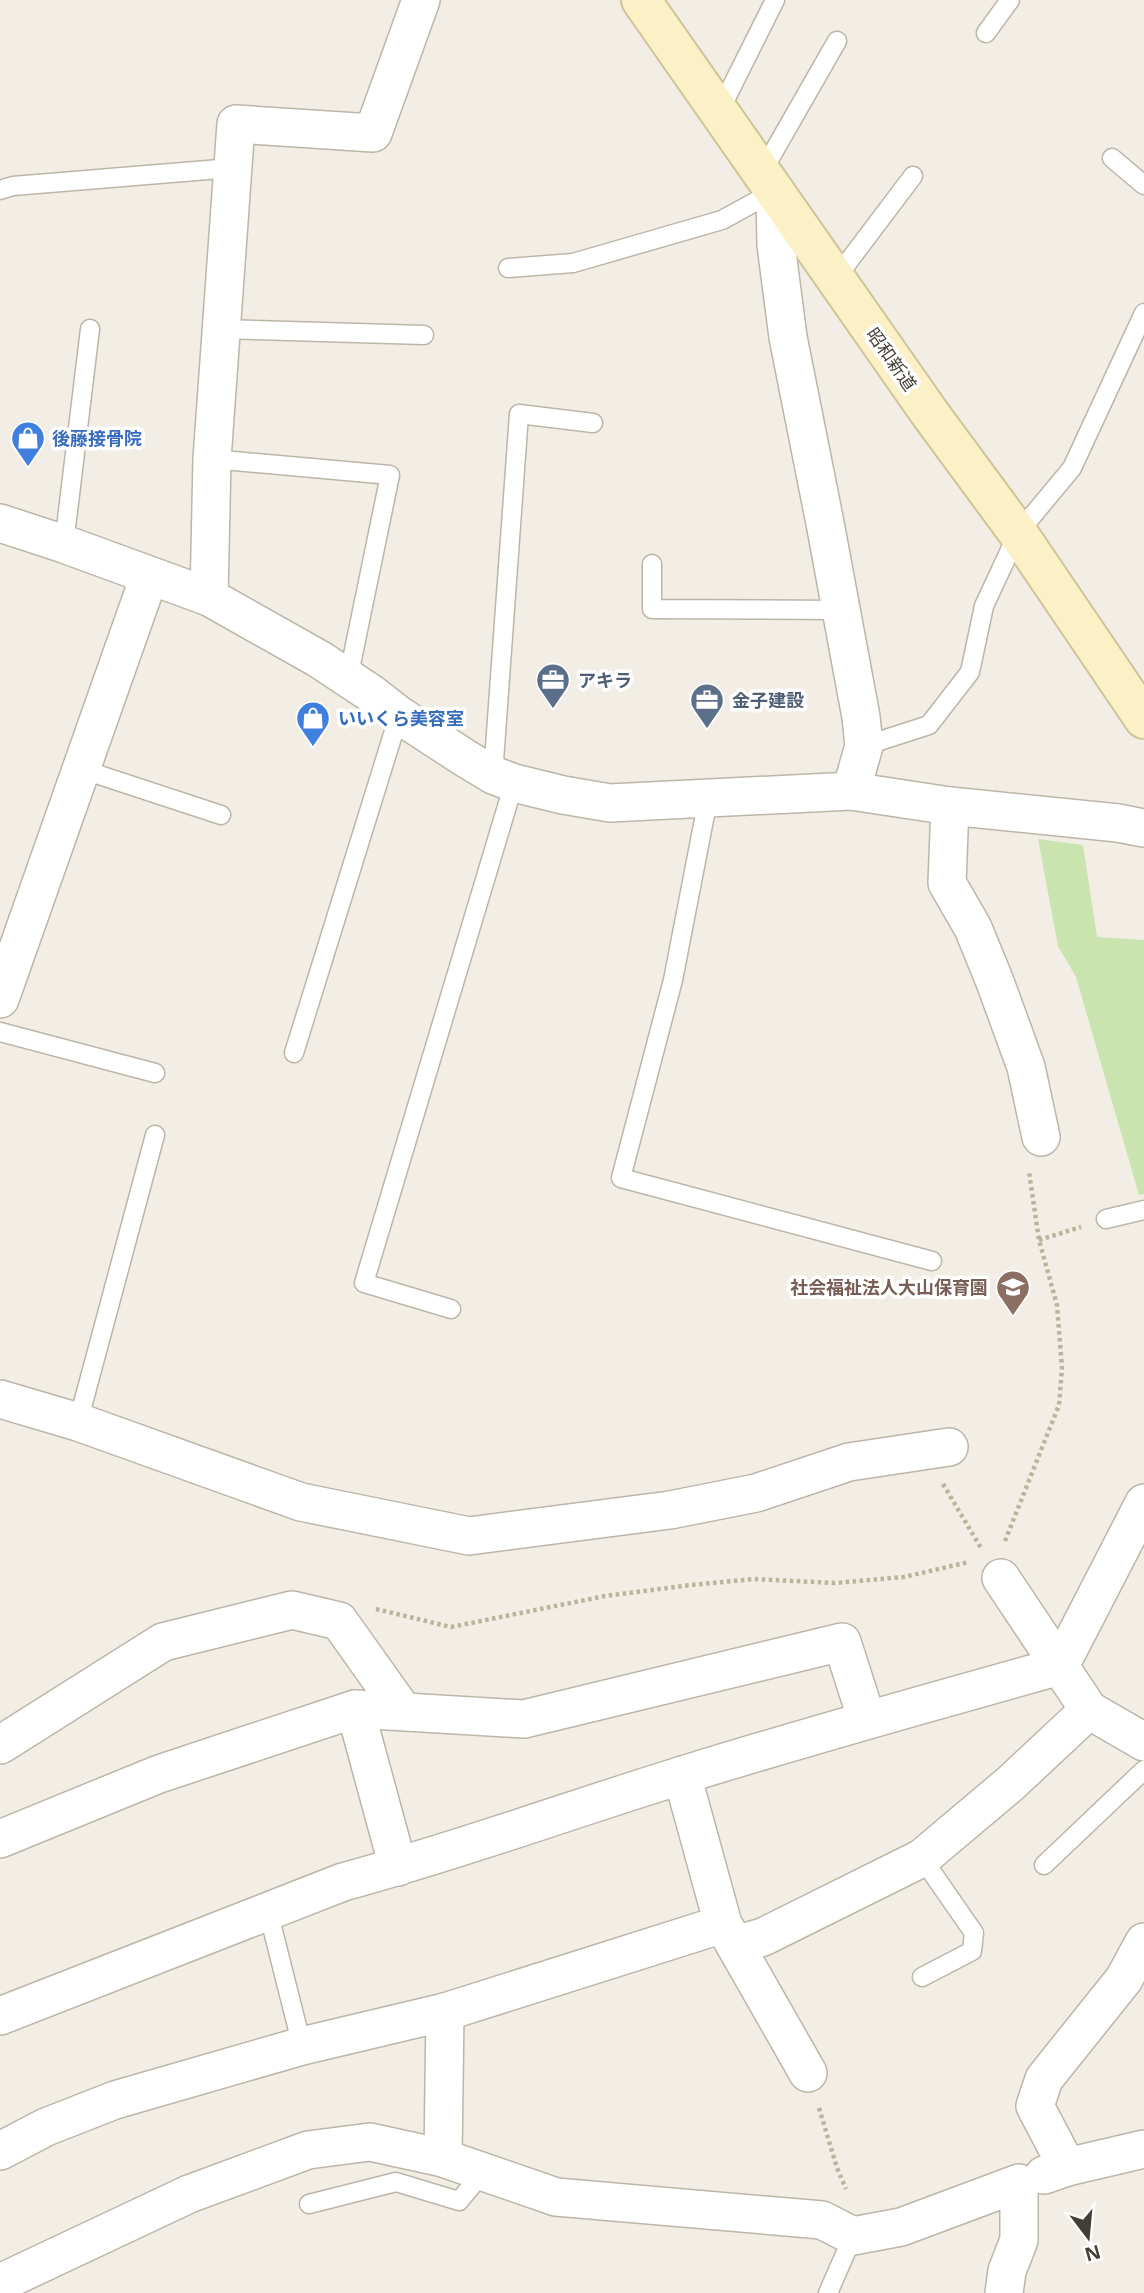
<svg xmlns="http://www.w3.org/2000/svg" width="1144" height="2293" viewBox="0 0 1144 2293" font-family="'Noto Sans','Noto Sans JP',sans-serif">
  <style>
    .green { fill: #cae4b0 }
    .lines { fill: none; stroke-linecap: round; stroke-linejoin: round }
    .service-casing { stroke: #bcb6a9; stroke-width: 21 }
    .minor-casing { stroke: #bcb6a9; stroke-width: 40 }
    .secondary-casing { stroke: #cfc397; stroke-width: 42 }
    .path { stroke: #bdb29b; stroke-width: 4.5; stroke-dasharray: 3.5 3.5; stroke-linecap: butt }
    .service { stroke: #fff; stroke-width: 18 }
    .minor { stroke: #fff; stroke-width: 37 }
    .secondary { stroke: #fbf0c6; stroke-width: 38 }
    .labels { text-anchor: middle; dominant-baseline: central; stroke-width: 7; stroke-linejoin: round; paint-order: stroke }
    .street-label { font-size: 18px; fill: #443f35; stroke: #fff }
    .shop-label { font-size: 18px; font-weight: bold; fill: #366cbe; stroke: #fff; text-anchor: start }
    .service-label { font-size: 18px; font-weight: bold; fill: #4e5e75; stroke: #fff; text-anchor: start }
    .education-label { font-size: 18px; font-weight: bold; fill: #785e54; stroke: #fff; text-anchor: end }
  </style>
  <rect width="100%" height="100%" fill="#f2eee5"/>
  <polygon class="green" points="1038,839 1083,845 1097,937 1144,940 1144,1194 1139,1195 1076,977 1058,946"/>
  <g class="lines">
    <g class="service-casing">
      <g id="service">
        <polyline points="986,33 1010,0"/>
        <polyline points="719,112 775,0"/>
        <polyline points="1112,158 1144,185"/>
        <polyline points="762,172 837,41"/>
        <polyline points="0,190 13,186 232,168"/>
        <polyline points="508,268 573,263 722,220 775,191"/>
        <polyline points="836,278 913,176"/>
        <polyline points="221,329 424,335"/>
        <polyline points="212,459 390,475 348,679"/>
        <polyline points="64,544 90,329"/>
        <polyline points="652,564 652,609 841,610"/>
        <polyline points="864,746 929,725 970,672 984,606 1018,533 1072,468 1144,313"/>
        <polyline points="81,769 221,815"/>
        <polyline points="493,775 519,414 593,423"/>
        <polyline points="708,799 673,980 621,1178 932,1261"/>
        <polyline points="0,1032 155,1073"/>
        <polyline points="294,1053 399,715"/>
        <polyline points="1106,1219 1144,1210"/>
        <polyline points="451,1309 364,1283 514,783"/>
        <polyline points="78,1422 155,1135"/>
        <polyline points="922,1858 974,1933 972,1951 922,1977"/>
        <polyline points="1044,1865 1144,1770"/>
        <polyline points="268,1911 302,2046"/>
        <polyline points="309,2204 396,2182 459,2201 484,2171"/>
        <polyline points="828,2293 853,2236"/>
      </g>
    </g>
    <g class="minor-casing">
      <g id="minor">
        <polyline points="775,191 776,245 788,337 825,523 861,717 864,746 851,791"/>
        <polyline points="0,523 64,544 209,597 319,659 372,694 399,715 465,758 493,775 514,783 563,795 610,803 851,791 950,806 1118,823 1144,828"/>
        <polyline points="209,597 212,459 236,124 373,133 421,0"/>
        <polyline points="950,806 947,883 973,928 995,982 1026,1067 1041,1137"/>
        <polyline points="0,999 149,577"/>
        <polyline points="0,1399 78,1422 301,1502 469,1536 670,1510 756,1493 849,1462 949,1447"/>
        <polyline points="1001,1578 1089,1710 1144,1742"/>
        <polyline points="355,1709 398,1867"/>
        <polyline points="0,1745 163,1642 292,1610 339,1621 403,1711"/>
        <polyline points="682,1775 723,1924 808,2073"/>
        <polyline points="0,1839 159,1774 355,1709 524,1719 842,1642 867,1720"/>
        <polyline points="735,1945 763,1937 922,1858 1011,1783 1089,1710"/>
        <path d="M 0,2016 L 343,1882 C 458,1851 569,1810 683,1775 C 808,1736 934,1701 1060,1666 L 1144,1503"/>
        <polyline points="0,2151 46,2127 115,2100 302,2046 445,2012 723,1924"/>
        <polyline points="443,2158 445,2012"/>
        <polyline points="1067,2167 1035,2106 1044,2079 1124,1979 1144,1942"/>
        <polyline points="1044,2175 1067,2167 1144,2149"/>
        <polyline points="0,2283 189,2194 308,2150 370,2142 443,2158 556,2197 822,2220 853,2236 901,2227 1019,2183 1019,2240 1007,2271 1004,2293"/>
      </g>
    </g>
    <g class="secondary-casing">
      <polyline id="secondary" points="641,0 931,415 1018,533 1144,719"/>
    </g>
    <g class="path">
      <polyline points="1039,1240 1081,1227"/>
      <polyline points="943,1484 981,1548"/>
      <polyline points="1005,1541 1059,1405 1062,1368 1057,1305 1039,1240 1029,1172"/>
      <polyline points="376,1609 451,1627 605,1596 691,1585 754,1579 835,1583 904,1577 969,1562"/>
      <polyline points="819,2108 837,2168 846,2189"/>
    </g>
    <use href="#service" class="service"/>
    <use href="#minor" class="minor"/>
    <use href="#secondary" class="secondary"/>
  </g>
  <defs>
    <g id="shop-pin" transform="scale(1.75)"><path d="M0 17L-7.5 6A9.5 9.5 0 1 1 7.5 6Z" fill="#3f7fe0" stroke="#fff"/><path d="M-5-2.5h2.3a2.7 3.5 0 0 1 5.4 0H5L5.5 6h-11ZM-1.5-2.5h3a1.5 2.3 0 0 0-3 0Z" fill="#fff"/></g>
    <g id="office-pin" transform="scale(1.75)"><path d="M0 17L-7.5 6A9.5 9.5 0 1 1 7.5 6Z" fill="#5c6f8a" stroke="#fff"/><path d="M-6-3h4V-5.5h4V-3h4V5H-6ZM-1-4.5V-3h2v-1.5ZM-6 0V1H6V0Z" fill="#fff"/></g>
    <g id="school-pin" transform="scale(1.75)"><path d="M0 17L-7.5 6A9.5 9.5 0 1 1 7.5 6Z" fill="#8d6e63" stroke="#fff"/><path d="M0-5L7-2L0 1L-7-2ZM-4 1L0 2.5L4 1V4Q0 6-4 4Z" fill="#fff"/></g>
  </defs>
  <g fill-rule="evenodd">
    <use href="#shop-pin" x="28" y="438"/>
    <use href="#office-pin" x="553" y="680"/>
    <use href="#office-pin" x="707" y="700"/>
    <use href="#shop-pin" x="313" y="718"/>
    <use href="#school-pin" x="1013" y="1287"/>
  </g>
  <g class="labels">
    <g class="street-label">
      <text transform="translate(892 359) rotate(55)">昭和新道</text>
    </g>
    <g class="shop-label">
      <text x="52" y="438">後藤接骨院</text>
      <text x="338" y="718">いいくら美容室</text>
    </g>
    <g class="service-label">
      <text x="578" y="680">アキラ</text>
      <text x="732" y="700">金子建設</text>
    </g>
    <g class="education-label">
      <text x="988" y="1287">社会福祉法人大山保育園</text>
    </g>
  </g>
  <g transform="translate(1088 2237) rotate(164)" stroke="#ffffff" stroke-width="5" paint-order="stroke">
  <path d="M0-5L12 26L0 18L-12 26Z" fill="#443f35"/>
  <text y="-10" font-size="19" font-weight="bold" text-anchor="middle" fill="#443f35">N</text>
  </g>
</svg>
